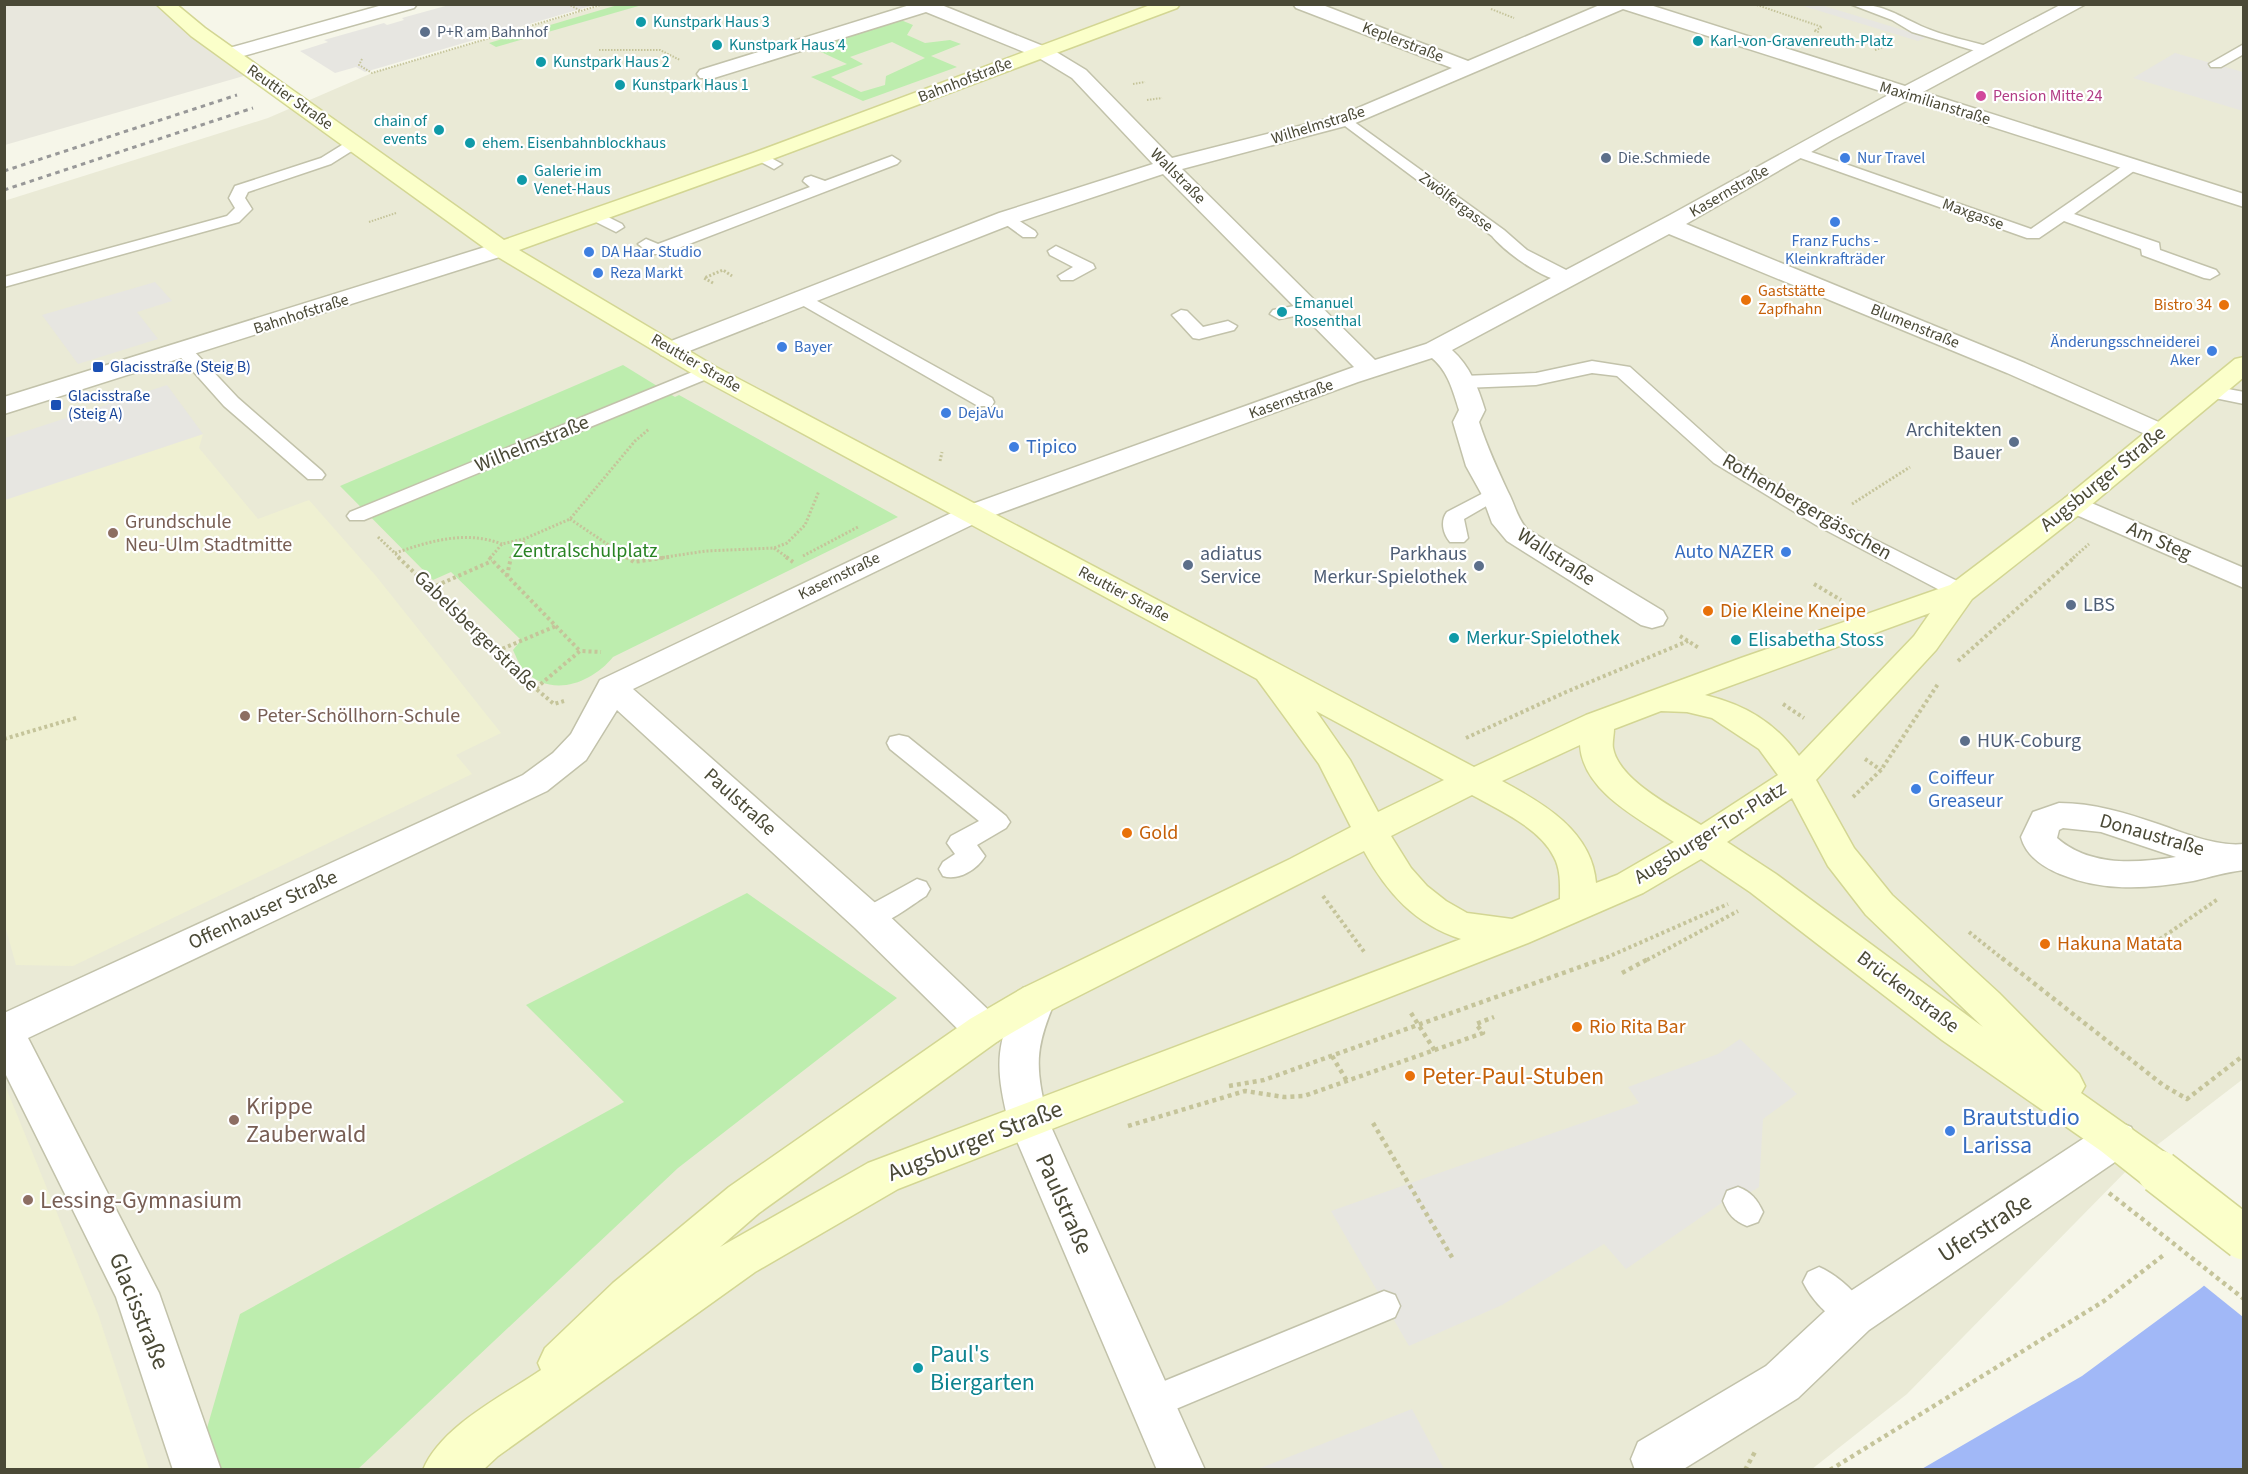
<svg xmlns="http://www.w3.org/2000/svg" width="2248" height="1474" viewBox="0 0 2248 1474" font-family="'Source Sans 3',sans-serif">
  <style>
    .residential { fill: #eaead6 }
    .industrial { fill: #e8e7dd }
    .education { fill: #eff0d2 }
    .green { fill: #bdedae; fill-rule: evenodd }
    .parking { fill: #e7e6e1 }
    .water { fill: #a1b8f7 }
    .pier { fill: #f6f6e9 }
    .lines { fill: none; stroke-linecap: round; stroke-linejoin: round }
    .lane-casing { stroke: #c2c2aa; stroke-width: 3 }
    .street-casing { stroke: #c2c2aa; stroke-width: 3 }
    .secondary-casing { stroke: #d3d693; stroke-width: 3 }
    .path-far3 { stroke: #c5c49a; stroke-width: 2; stroke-dasharray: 1.5 1.5; stroke-linecap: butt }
    .path-far2 { stroke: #c5c49a; stroke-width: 3; stroke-dasharray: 2 2; stroke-linecap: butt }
    .path-far1 { stroke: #c5c49a; stroke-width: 4; stroke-dasharray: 3 3; stroke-linecap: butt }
    .path { stroke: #c5c49a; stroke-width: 4.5; stroke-dasharray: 4 4; stroke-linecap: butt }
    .lane { fill: #fff; fill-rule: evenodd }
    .street { fill: #fff; fill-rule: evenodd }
    .secondary { fill: #fbffca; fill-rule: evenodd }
    .rail { stroke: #989898; stroke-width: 3; stroke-dasharray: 4.5 4.5; stroke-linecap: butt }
    .secondary-bridge-casing { stroke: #d3d693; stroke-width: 46; stroke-linecap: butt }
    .path-bridge { stroke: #c5c49a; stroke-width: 4.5; stroke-dasharray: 4 4; stroke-linecap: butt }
    .secondary-bridge { stroke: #fbffca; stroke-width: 43 }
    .culture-dot { fill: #0f9aa8; stroke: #fff; stroke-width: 2 }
    .service-dot { fill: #5c6f8a; stroke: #fff; stroke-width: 2 }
    .hotel-dot { fill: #d1479c; stroke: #fff; stroke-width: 2 }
    .shop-dot { fill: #3f7fe0; stroke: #fff; stroke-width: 2 }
    .food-dot { fill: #e8710a; stroke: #fff; stroke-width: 2 }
    .transit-dot { fill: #1a4fb4; stroke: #fff; stroke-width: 2 }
    .education-dot { fill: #8d6e63; stroke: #fff; stroke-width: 2 }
    .labels { text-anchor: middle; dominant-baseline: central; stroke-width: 4.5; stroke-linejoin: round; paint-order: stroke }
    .far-culture-label { font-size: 16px; fill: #0d838f; stroke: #fff; text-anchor: start }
    .far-service-label { font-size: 16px; fill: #4e5e75; stroke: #fff; text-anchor: start }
    .far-street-label { font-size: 16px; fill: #4a4936; stroke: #fff }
    .far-hotel-label { font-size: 16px; fill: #b23c85; stroke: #fff; text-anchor: start }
    .far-shop-label { font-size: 16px; fill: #366cbe; stroke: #fff; text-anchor: start }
    .far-food-label { font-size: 16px; fill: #c56008; stroke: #fff; text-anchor: start }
    .far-transit-label { font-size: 16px; fill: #164399; stroke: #fff; text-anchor: start }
    .service-label { font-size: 20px; fill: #4e5e75; stroke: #fff; text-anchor: start }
    .street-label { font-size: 20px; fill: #4a4936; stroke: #fff }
    .shop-label { font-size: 20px; fill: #366cbe; stroke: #fff; text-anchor: start }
    .education-label { font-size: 20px; fill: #785e54; stroke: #fff; text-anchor: start }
    .park-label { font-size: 20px; fill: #298323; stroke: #fff }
    .food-label { font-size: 20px; fill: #c56008; stroke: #fff; text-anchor: start }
    .culture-label { font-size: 20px; fill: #0d838f; stroke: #fff; text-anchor: start }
    .near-food-label { font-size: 24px; fill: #c56008; stroke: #fff; text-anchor: start }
    .near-education-label { font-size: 24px; fill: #785e54; stroke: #fff; text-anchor: start }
    .near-shop-label { font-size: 24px; fill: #366cbe; stroke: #fff; text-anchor: start }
    .near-street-label { font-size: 24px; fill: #4a4936; stroke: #fff }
    .near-culture-label { font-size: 24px; fill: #0d838f; stroke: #fff; text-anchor: start }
  </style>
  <rect width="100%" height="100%" fill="#f6f6e9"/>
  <polygon class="residential" points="604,5 2243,5 2243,1079 2135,1162 1907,1394 1812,1469 5,1469 4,201 268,118 372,73"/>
  <polygon class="industrial" points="5,5 165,5 254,73 5,145"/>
  <g class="education">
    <polygon points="203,434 199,448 258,519 309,500 376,576 501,733 456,755 472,774 73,966 16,965 4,922 4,500"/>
    <polygon points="5,1085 98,1314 149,1469 5,1469"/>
  </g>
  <g class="green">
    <polygon points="621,4 642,5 496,47 489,43"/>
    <path d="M 896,18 L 913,25 L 907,35 L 925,43 L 950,40 L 961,44 L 931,56 L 957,67 L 863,101 L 811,77 L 847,64 L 808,46 ZM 892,42 L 925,58 L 886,76 L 885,85 L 861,92 L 831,77 L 863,64 L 850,57 Z"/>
    <path d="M 623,365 L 675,397 L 679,395 L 898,517 L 613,657 C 592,683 551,699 524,670 C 519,665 516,656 513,650 L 521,640 L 451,572 L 433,580 L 340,486 Z"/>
    <polygon points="747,893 897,998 678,1168 358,1469 193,1470 196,1466 240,1314 624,1102 526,1005"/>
  </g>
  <g class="parking">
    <polygon points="449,5 594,5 365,72 356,67 335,73 300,51 328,42 324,40 384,23 387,25 404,20 402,18"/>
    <polygon points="1800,5 1821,5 1926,37 1918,41"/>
    <polygon points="2175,53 2243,72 2243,111 2133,78"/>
    <polygon points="155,282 172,301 137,312 158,339 78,364 42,315"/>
    <polygon points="167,385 203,434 5,500 5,438"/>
    <polygon points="1740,1039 1797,1094 1763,1119 1759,1187 1728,1206 1723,1202 1626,1269 1604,1244 1502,1305 1409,1346 1331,1211 1639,1103 1628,1087 1718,1054"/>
    <polygon points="1412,1409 1444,1469 1258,1469"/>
  </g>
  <polygon class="water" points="2243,1253 2243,1469 1920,1470 2082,1376 2200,1289"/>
  <polygon class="pier" points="2244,1250 2243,1317 2202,1284"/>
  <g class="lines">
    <g class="lane-casing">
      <g id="lane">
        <path d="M 1850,4 C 1883,4 1893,13 1921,26 C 1943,36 1970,41 1994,48 L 1996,51 L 1989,55 L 1912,32 L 1892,20 Z"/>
        <polygon points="2244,44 2244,54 2221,67 2211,67 2209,64"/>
        <path d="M 1346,116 L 1504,230 L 1527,250 L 1574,274 L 1577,278 L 1574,282 C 1552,287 1506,253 1492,236 L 1341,123 L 1339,120 Z"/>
        <polygon points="350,135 358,140 358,147 331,164 248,192 245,198 252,209 239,222 4,287 4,277 227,216 235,208 229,198 235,186 321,158 342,145 345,137"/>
        <polygon points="1797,147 2031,229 2128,162 2138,162 2141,165 2138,168 2074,214 2159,243 2160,250 2216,270 2219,274 2210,279 2204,278 2142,255 2141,249 2064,221 2039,238 2027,238 1792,155 1789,152 1792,149"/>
        <polygon points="760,152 782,164 774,169 752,157 755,154"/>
        <polygon points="892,156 900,161 897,164 663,254 651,254 638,244 646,239 658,244 810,187 803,181 805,178 811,176 825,181"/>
        <polygon points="596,211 622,224 624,227 616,232 590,219 588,216 590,213"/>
        <polygon points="1007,213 1035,231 1037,234 1035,237 1023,237 1001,221 999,218"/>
        <polygon points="1056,246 1093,264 1095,268 1073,280 1061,280 1058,276 1073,267 1050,255 1048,251"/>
        <polygon points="801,292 992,398 994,402 992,406 978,406 795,301 792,297 795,293"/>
        <polygon points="1310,303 1316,304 1319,308 1316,312 1279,319 1270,314 1273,310"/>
        <polygon points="1181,310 1187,311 1203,327 1228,321 1237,326 1234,330 1199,339 1193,338 1172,315"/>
        <polygon points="184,346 190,347 238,398 322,471 325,475 322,479 308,479 224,406 175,351"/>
        <polygon points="1592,361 1630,367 1728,455 1830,517 1969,587 1972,592 1969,597 1953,597 1816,525 1714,463 1617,376 1592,373 1536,385 1463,388 1454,382 1463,376 1536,373"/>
        <polygon points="707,366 714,368 716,372 714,376 364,520 350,520 347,516 350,512"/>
        <polygon points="2212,386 2244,392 2244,404 2205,396 2203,392"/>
        <path d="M 1495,487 L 1502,489 L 1505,493 L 1502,497 L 1464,519 L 1468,538 L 1464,542 L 1450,542 C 1443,534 1440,521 1447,512 Z"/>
        <path d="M 899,735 L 908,737 L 1006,816 L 1010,822 L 1006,828 L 977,845 L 985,856 C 977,870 958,881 943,876 L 939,869 L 943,862 L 955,854 L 947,843 L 951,836 L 979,821 L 890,749 L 887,743 L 890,737 Z"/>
        <path d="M 917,879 L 926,882 L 930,889 L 926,896 C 908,907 880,932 859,925 L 855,918 L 859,911 Z"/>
        <path d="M 1738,1187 C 1751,1192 1757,1199 1763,1212 L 1758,1222 L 1747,1226 C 1734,1221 1728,1214 1723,1201 L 1727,1191 Z"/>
        <path d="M 1819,1267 C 1838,1275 1861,1296 1869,1315 L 1865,1326 L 1853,1330 C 1834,1323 1812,1301 1803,1282 L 1808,1272 Z"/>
        <polygon points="1384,1291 1395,1295 1400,1306 1395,1317 1152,1419 1140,1415 1135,1403 1140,1391"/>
      </g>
    </g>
    <g class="street-casing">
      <g id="street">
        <polygon points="386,4 417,4 414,8 236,58 222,58 220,54 222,50"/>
        <path d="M 913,4 L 939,4 L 1053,50 L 1086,70 L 1172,158 L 1339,116 L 1452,68 L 1296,8 L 1293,4 L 1320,4 L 1468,61 L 1602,4 L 1647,4 L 1905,86 L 2062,4 L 2086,4 L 1923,92 L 2244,194 L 2244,207 L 1908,100 L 1832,140 L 1686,224 L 2025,363 L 2170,427 L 2174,433 L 2170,439 L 2161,441 L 2007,373 L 1669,234 L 1452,350 C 1470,366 1478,387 1485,410 L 1479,422 C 1487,447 1497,468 1508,492 C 1515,505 1517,518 1527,529 L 1663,611 L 1667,618 L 1663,625 L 1652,628 L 1641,625 L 1507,541 L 1492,523 L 1481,493 L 1466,466 L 1453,422 L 1459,410 C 1453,391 1448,371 1432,358 L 1358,382 L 984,519 L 633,689 L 881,908 L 998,1019 L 1004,1030 L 998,1041 L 984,1046 L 970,1041 L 855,928 L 617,710 L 586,760 L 547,791 L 28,1038 L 159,1293 L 221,1470 L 173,1470 L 116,1297 L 4,1071 L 4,1013 L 523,775 L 553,753 L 571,734 L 600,680 L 964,507 L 1354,367 L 1163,174 L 1015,223 L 679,355 L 670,358 L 661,355 L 657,350 L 661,345 L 999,213 L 1153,164 L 1072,78 L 1039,58 L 926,12 L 714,78 L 700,78 L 697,74 L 700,70 ZM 1623,9 L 1890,94 L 1670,215 L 1426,344 L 1375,360 L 1182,169 L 1353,124 Z"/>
        <polygon points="501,242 509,244 512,249 509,254 4,414 4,397"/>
        <polygon points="2075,496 2244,568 2244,588 2065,510 2061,504 2065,498"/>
        <path d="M 2059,803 C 2094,803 2126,813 2158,824 C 2185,833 2215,847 2244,844 L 2244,870 C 2226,872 2210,877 2193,881 C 2148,889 2103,892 2060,874 C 2043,867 2026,856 2021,837 L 2033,812 ZM 2063,828 L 2101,832 L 2176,857 C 2136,863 2090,867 2057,838 L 2059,830 Z"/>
        <path d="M 1037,984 L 1051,988 L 1056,999 C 1034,1049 1035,1067 1048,1120 L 1205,1470 L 1157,1470 L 1008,1120 C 994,1063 996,1041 1023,988 Z"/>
        <polygon points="2116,1121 2131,1127 2137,1139 2131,1151 1869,1330 1798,1398 1682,1470 1635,1470 1631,1459 1638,1442 1766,1366 1837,1300 2101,1127"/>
      </g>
    </g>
    <g class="secondary-casing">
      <path id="secondary" d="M 156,4 L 176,4 L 205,28 L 504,240 L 753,153 L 1153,4 L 1180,4 L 1177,8 L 767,161 L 519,250 L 716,367 L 1474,767 L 1586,715 L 1741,658 L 1950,585 L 2065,498 L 2235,359 L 2244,357 L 2244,377 L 2085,510 L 1972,599 L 1936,650 L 1816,780 L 1854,848 L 1892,895 L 1999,993 L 2079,1074 L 2085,1086 L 2081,1093 L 2174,1159 L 2180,1172 L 2174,1185 L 2159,1190 L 2144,1185 L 2101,1151 L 1942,1040 L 1750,892 L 1701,859 L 1643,893 L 1528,943 L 898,1189 L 755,1272 L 498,1456 L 483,1470 L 423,1470 C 441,1426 503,1396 541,1370 L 538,1363 L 545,1348 L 613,1283 L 729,1187 L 970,1019 L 1023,988 L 1290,859 L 1351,827 L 1319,764 L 1257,679 L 698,377 L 493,254 L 191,36 ZM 1930,613 L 1914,636 L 1799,756 C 1775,722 1745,705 1705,695 ZM 1316,711 L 1444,780 L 1378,812 L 1350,760 ZM 1661,711 L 1687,712 L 1712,718 L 1759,749 L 1778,775 L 1701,825 C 1675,808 1619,781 1613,748 C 1612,743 1614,735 1614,729 ZM 1580,745 C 1583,792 1640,819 1674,842 L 1617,875 L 1596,883 C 1592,831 1543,803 1502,781 ZM 1472,795 C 1499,810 1540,828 1554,857 C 1561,870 1560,885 1560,899 L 1512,919 L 1467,913 L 1446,901 L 1427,886 L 1411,868 L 1391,836 ZM 1792,798 L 1828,866 L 1866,915 L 1983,1027 L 1776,874 L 1727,842 ZM 1364,851 C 1387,893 1415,924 1461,939 L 868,1163 L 720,1247 L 759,1213 L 998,1041 L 1051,1010 Z"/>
    </g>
    <g class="path-far3">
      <polyline points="568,4 581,11"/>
      <polyline points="1754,4 1822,27 1814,31 1819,32"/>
      <polyline points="1491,9 1514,18"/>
      <polyline points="599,50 660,50 680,60"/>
      <polyline points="1875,50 1890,45"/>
      <polyline points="362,59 359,65 372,73 604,4"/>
      <polyline points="1133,84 1145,82"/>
      <polyline points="1147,100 1162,98"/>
      <polyline points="369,222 396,213"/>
    </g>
    <g class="path-far2">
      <polyline points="713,283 704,278 723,270 732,276"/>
      <polyline points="940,461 942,452"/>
      <polyline points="1852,504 1910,467"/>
      <polyline points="570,519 628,558"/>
      <polyline points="378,537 400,558"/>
      <polyline points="774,548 788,558"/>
      <path d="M 395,553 C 431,541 465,530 502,544"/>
      <polyline points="803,556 858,527"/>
      <polyline points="490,558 502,544 524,539 570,519 635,441 649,429"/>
      <polyline points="511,558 523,546 524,539"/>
      <polyline points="659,558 706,551 774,548 787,543 805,525 819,491"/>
      <polyline points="2073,558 2089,544"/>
    </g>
    <g class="path-far1">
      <polyline points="398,557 535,688 554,704 564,701"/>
      <polyline points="489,557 580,651"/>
      <polyline points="626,557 634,562 669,557"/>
      <polyline points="786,557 793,562"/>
      <polyline points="507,576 511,557"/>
      <polyline points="1814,584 1841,600"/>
      <polyline points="431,588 492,561"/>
      <polyline points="1680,636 1699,648"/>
      <polyline points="497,651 556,626"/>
      <polyline points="1958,661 2075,557"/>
      <polyline points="536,688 580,651 601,652"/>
      <polyline points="1783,704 1804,718"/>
      <polyline points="1466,738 1566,692 1688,641"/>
      <polyline points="4,739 76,718"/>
      <polyline points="1865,759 1881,770"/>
      <polyline points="1853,797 1881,770 1938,684"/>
      <polyline points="1323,896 1365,953"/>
      <polyline points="1969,932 2004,960"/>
      <polyline points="2150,946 2218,899"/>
      <polyline points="1601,960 1728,904"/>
      <polyline points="1647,960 1738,911"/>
    </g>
    <g class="path">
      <polyline points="2002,958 2163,1085 2187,1099 2244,1055"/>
      <polyline points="1622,973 1650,958"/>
      <polyline points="1411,1013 1435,1051"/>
      <polyline points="1332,1056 1347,1081"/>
      <polyline points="1229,1086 1264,1080 1605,958"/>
      <polyline points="1373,1123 1453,1259"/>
      <polyline points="1128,1126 1245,1091 1284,1097 1304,1096 1483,1033 1476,1024 1494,1017"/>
      <polyline points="2109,1193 2122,1203"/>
      <polyline points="1745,1470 1756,1450"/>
      <polyline points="1830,1470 2104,1301 2165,1254"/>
    </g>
    <use href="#lane" class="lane"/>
    <use href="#street" class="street"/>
    <use href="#secondary" class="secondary"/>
    <g class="rail">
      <polyline points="4,171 237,95"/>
      <polyline points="4,190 253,108"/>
    </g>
    <g class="secondary-bridge-casing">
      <polyline id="secondary-bridge" points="2159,1172 2244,1238"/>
    </g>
    <polyline class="path-bridge" points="2122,1203 2244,1299"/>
    <use href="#secondary-bridge" class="secondary-bridge"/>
  </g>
  <g class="culture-dot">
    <circle cx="641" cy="22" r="6"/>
    <circle cx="1698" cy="41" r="6"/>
    <circle cx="717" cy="45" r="6"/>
    <circle cx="541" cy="62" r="6"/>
    <circle cx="620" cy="85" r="6"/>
    <circle cx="439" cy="130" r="6"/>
    <circle cx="470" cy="143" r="6"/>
    <circle cx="522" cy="180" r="6"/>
    <circle cx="1282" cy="312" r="6"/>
    <circle cx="1454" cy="638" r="6"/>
    <circle cx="1736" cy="640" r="6"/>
    <circle cx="918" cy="1368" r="6"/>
  </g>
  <g class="service-dot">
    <circle cx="425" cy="32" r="6"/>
    <circle cx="1606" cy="158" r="6"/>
    <circle cx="2014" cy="442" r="6"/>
    <circle cx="1188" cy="565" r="6"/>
    <circle cx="1479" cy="566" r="6"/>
    <circle cx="2071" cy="605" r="6"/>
    <circle cx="1965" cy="741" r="6"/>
  </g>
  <circle class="hotel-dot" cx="1981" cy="96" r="6"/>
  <g class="shop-dot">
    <circle cx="1845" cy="158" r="6"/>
    <circle cx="1835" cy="222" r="6"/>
    <circle cx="589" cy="252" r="6"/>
    <circle cx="598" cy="273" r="6"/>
    <circle cx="782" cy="347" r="6"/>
    <circle cx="2212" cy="351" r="6"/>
    <circle cx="946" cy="413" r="6"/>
    <circle cx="1014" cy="447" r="6"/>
    <circle cx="1786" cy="552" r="6"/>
    <circle cx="1916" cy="789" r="6"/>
    <circle cx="1950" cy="1131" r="6"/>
  </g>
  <g class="food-dot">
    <circle cx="1746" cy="300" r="6"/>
    <circle cx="2224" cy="305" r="6"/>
    <circle cx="1708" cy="611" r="6"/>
    <circle cx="1127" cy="833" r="6"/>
    <circle cx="2045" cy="944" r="6"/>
    <circle cx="1577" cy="1027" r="6"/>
    <circle cx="1410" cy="1076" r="6"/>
  </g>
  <g class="transit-dot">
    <rect x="92" y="361" width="12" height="12" rx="3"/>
    <rect x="50" y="399" width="12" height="12" rx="3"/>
  </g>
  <g class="education-dot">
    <circle cx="113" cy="533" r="6"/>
    <circle cx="245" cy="716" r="6"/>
    <circle cx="234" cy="1120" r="6"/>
    <circle cx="28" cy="1200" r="6"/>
  </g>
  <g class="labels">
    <g class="far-culture-label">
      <text x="653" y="22">Kunstpark Haus 3</text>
      <text x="1710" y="41">Karl-von-Gravenreuth-Platz</text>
      <text x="729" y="45">Kunstpark Haus 4</text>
      <text x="553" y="62">Kunstpark Haus 2</text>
      <text x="632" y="85">Kunstpark Haus 1</text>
      <text x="427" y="121" text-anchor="end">chain of<tspan x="427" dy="18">events</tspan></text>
      <text x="482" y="143">ehem. Eisenbahnblockhaus</text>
      <text x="534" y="171">Galerie im<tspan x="534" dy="18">Venet-Haus</tspan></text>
      <text x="1294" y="303">Emanuel<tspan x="1294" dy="18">Rosenthal</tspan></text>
    </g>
    <g class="far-service-label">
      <text x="437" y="32">P+R am Bahnhof</text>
      <text x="1618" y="158">Die.Schmiede</text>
    </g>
    <g class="far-street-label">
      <text transform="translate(1403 42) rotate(21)">Keplerstraße</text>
      <text transform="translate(965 80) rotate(-21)">Bahnhofstraße</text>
      <text transform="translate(290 97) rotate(35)">Reuttier Straße</text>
      <text transform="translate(1935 103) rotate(17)">Maximilianstraße</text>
      <text transform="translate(1318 125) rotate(-17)">Wilhelmstraße</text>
      <text transform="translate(1178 176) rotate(45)">Wallstraße</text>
      <text transform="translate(1729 191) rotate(-30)">Kasernstraße</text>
      <text transform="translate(1456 202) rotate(37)">Zwölfergasse</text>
      <text transform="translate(1973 214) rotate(20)">Maxgasse</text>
      <text transform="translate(301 314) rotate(-18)">Bahnhofstraße</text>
      <text transform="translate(1915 326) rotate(22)">Blumenstraße</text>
      <text transform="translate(696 363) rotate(30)">Reuttier Straße</text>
      <text transform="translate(1291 399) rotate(-20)">Kasernstraße</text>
      <text transform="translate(839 576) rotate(-26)">Kasernstraße</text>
      <text transform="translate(1124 594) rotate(28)">Reuttier Straße</text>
    </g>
    <g class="far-hotel-label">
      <text x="1993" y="96">Pension Mitte 24</text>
    </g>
    <g class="far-shop-label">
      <text x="1857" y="158">Nur Travel</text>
      <text x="1835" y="241" text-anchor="middle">Franz Fuchs -<tspan x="1835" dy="18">Kleinkrafträder</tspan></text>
      <text x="601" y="252">DA Haar Studio</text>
      <text x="610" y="273">Reza Markt</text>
      <text x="2200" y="342" text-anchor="end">Änderungsschneiderei<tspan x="2200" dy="18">Aker</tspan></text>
      <text x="794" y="347">Bayer</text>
      <text x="958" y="413">DejaVu</text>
    </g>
    <g class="far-food-label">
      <text x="1758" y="291">Gaststätte<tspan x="1758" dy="18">Zapfhahn</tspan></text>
      <text x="2212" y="305" text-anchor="end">Bistro 34</text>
    </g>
    <g class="far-transit-label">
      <text x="110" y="367">Glacisstraße (Steig B)</text>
      <text x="68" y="396">Glacisstraße<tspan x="68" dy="18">(Steig A)</tspan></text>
    </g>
    <g class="service-label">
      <text x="2002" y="430" text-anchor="end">Architekten<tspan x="2002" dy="23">Bauer</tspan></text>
      <text x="1200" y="554">adiatus<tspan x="1200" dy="23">Service</tspan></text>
      <text x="1467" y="554" text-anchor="end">Parkhaus<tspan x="1467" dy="23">Merkur-Spielothek</tspan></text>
      <text x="2083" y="605">LBS</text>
      <text x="1977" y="741">HUK-Coburg</text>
    </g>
    <g class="street-label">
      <text transform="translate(532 444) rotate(-22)">Wilhelmstraße</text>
      <text transform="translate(2103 479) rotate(-39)">Augsburger Straße</text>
      <text transform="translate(1807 507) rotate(30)">Rothenbergergässchen</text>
      <text transform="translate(2159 541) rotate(24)">Am Steg</text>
      <text transform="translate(1556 557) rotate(33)">Wallstraße</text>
      <text transform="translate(476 631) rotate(44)">Gabelsbergerstraße</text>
      <text transform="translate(740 802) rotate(42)">Paulstraße</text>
      <text transform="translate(1710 833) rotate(-32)">Augsburger-Tor-Platz</text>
      <text transform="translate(2152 835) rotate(16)">Donaustraße</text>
      <text transform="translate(263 910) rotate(-25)">Offenhauser Straße</text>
      <text transform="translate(1908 992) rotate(37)">Brückenstraße</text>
    </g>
    <g class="shop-label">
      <text x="1026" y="447">Tipico</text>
      <text x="1774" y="552" text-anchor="end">Auto NAZER</text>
      <text x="1928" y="778">Coiffeur<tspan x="1928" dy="23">Greaseur</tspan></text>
    </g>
    <g class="education-label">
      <text x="125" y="522">Grundschule<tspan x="125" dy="23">Neu-Ulm Stadtmitte</tspan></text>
      <text x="257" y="716">Peter-Schöllhorn-Schule</text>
    </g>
    <g class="park-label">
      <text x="585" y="551">Zentralschulplatz</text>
    </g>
    <g class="food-label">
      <text x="1720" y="611">Die Kleine Kneipe</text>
      <text x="1139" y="833">Gold</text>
      <text x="2057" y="944">Hakuna Matata</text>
      <text x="1589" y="1027">Rio Rita Bar</text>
    </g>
    <g class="culture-label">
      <text x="1466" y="638">Merkur-Spielothek</text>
      <text x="1748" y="640">Elisabetha Stoss</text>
    </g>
    <g class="near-food-label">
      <text x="1422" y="1076">Peter-Paul-Stuben</text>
    </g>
    <g class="near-education-label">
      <text x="246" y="1106">Krippe<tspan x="246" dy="28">Zauberwald</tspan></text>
      <text x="40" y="1200">Lessing-Gymnasium</text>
    </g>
    <g class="near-shop-label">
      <text x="1962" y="1117">Brautstudio<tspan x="1962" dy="28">Larissa</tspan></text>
    </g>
    <g class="near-street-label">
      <text transform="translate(975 1141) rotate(-21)">Augsburger Straße</text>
      <text transform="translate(1064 1204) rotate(66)">Paulstraße</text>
      <text transform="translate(1985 1228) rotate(-33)">Uferstraße</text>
      <text transform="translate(139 1311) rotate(68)">Glacisstraße</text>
    </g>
    <g class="near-culture-label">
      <text x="930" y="1354">Paul's<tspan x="930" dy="28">Biergarten</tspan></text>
    </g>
  </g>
  <rect width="2248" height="1474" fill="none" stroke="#4a4936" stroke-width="12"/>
</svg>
